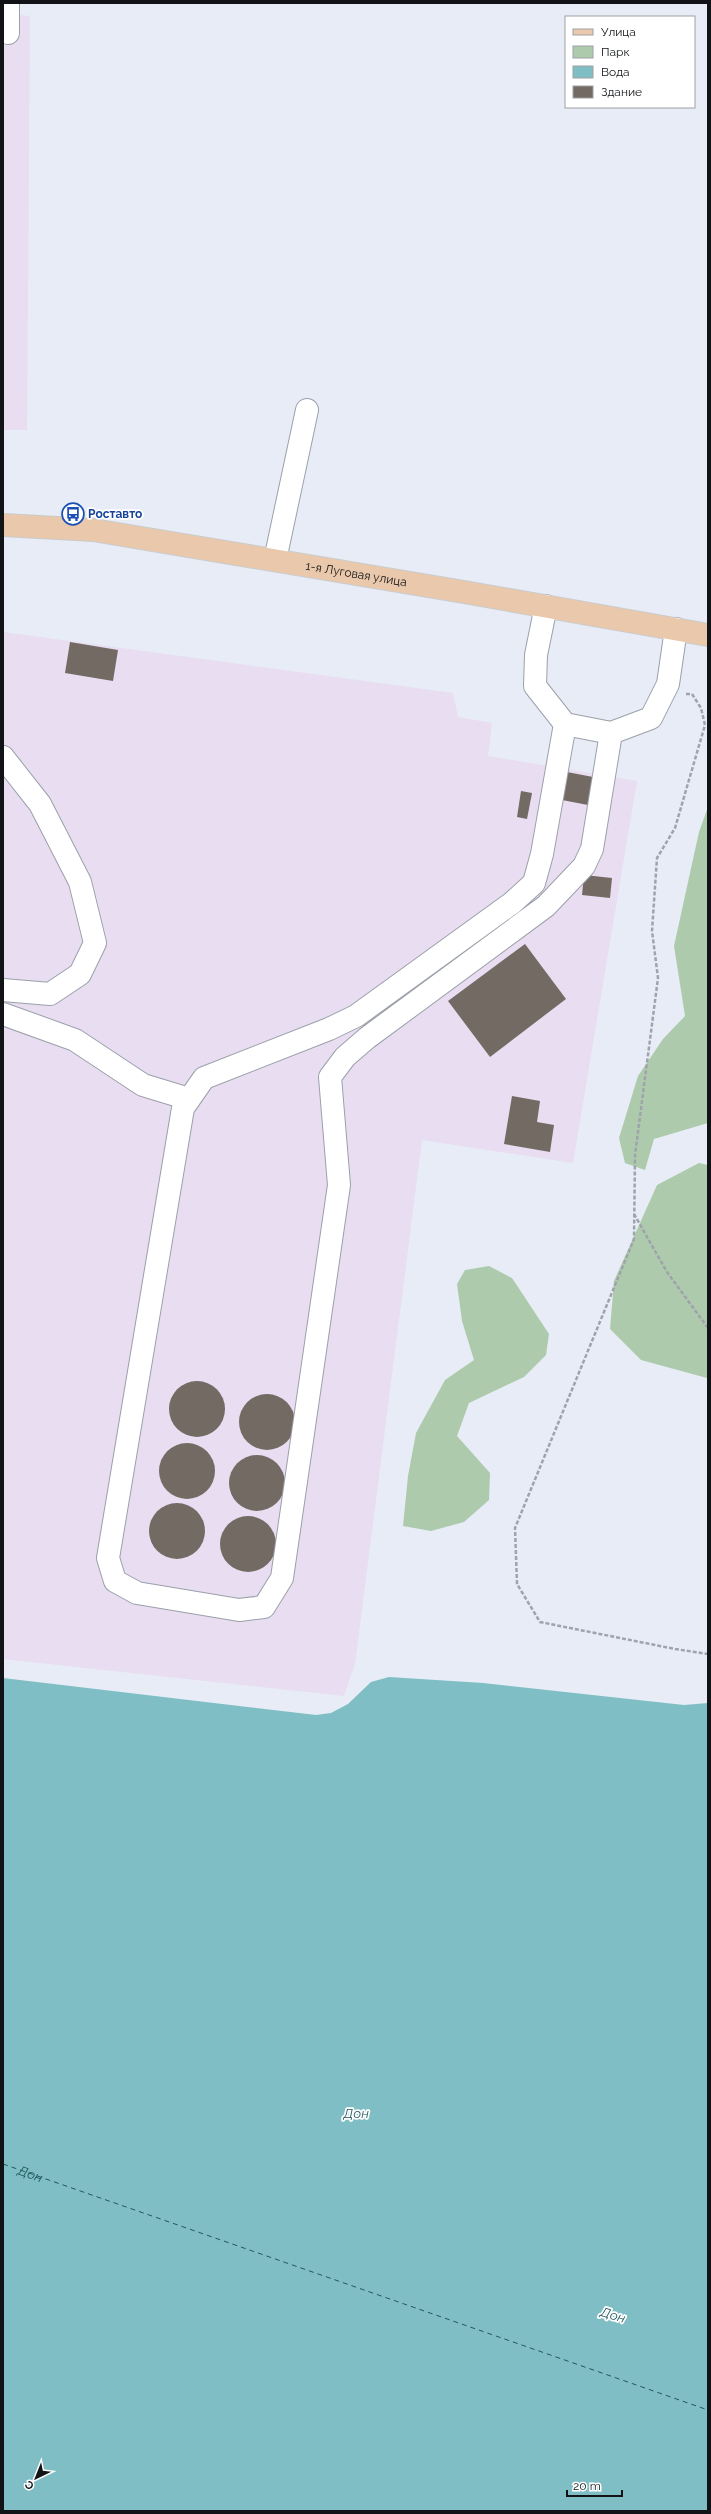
<svg xmlns="http://www.w3.org/2000/svg" width="711" height="2514" viewBox="0 0 711 2514" font-family="Raleway,sans-serif">
  <style>
    .industrial { fill: #e8ddf1 }
    .green { fill: #adcbac }
    .water { fill: #7fbec5 }
    .lines { fill: none; stroke-linecap: round; stroke-linejoin: round }
    .ferry { stroke: #22585d; stroke-width: 1; stroke-dasharray: 5 4; stroke-linecap: butt }
    .building { fill: #736a64 }
    .minor-casing { stroke: #9ba0aa; stroke-width: 24 }
    .major-casing { stroke: #cbcbcc; stroke-width: 24 }
    .path { stroke: #9fa3ab; stroke-width: 2.5; stroke-dasharray: 4 2; stroke-linecap: butt }
    .minor { stroke: #fff; stroke-width: 22 }
    .major { stroke: #e9c8ab; stroke-width: 22 }
    .labels { text-anchor: middle; dominant-baseline: central; stroke-width: 3.5; stroke-linejoin: round; paint-order: stroke }
    .transit-label { font-size: 12px; font-weight: bold; fill: #164399; stroke: #fff; text-anchor: start }
    .street-label { font-size: 12px; fill: #111316; stroke: #fff }
    .water-label { font-size: 13px; font-style: italic; fill: #22585d; stroke: #fff }
  </style>
  <rect width="100%" height="100%" fill="#e7ecf6"/>
  <g class="industrial">
    <polygon points="3,14 30,16 27,430 3,430"/>
    <polygon points="3,632 453,693 458,717 492,723 488,756 637,781 573,1163 422,1140 355,1664 344,1696 3,1659"/>
  </g>
  <g class="green">
    <polygon points="708,807 708,1123 654,1139 645,1170 625,1163 619,1138 638,1076 663,1039 685,1016 674,946 699,832"/>
    <polygon points="699,1163 708,1165 707,1378 641,1360 610,1329 614,1281 657,1185"/>
    <polygon points="489,1266 512,1278 549,1334 546,1355 524,1377 469,1403 457,1436 490,1473 489,1500 464,1522 431,1531 403,1526 408,1476 416,1433 445,1380 474,1360 462,1321 457,1284 465,1270"/>
  </g>
  <polygon class="water" points="389,1677 483,1683 684,1705 708,1703 708,2511 3,2511 3,1678 316,1715 331,1713 348,1704 371,1682"/>
  <g class="lines">
    <path class="ferry" id="s1" d="M 3,2164 L 708,2410"/>
  </g>
  <g class="building">
    <polygon points="70,642 118,650 113,681 65,673"/>
    <polygon points="567,772 593,777 588,805 562,800"/>
    <polygon points="521,791 532,793 527,819 517,817"/>
    <polygon points="584,875 612,878 610,898 582,895"/>
    <polygon points="525,944 566,999 490,1057 448,1001"/>
    <polygon points="512,1096 540,1101 537,1122 554,1125 550,1152 504,1144"/>
    <circle cx="197" cy="1409" r="28"/>
    <circle cx="267" cy="1422" r="28"/>
    <circle cx="187" cy="1471" r="28"/>
    <circle cx="257" cy="1483" r="28"/>
    <circle cx="177" cy="1531" r="28"/>
    <circle cx="248" cy="1544" r="28"/>
  </g>
  <g class="lines">
    <g class="minor-casing">
      <g id="minor">
        <polyline points="8,33 8,3"/>
        <polyline points="275,560 307,410"/>
        <polyline points="546,606 536,655 535,686 565,724 611,733 651,718 668,684 676,629"/>
        <polyline points="565,724 542,854 534,883 512,903 356,1016 329,1029 204,1078 183,1108 108,1558 115,1581 137,1593 239,1610 264,1607 282,1578 339,1185 330,1077 345,1057 367,1038 546,906 584,866 592,849 611,733"/>
        <polyline points="3,757 40,804 80,882 95,943 80,974 50,994 3,990"/>
        <polyline points="3,1014 75,1040 143,1085 189,1099"/>
      </g>
    </g>
    <g class="major-casing">
      <g id="major">
        <path id="s2" d="M 3,525 L 93,530 L 464,592 L 708,635"/>
      </g>
    </g>
    <g class="path">
      <polyline points="686,694 692,694 701,708 705,725 675,828 657,858 652,931 658,978 635,1155 634,1239 515,1528 517,1584 540,1622 675,1649 708,1654"/>
      <polyline points="634,1214 667,1272 708,1328"/>
    </g>
    <use href="#minor" class="minor"/>
    <use href="#major" class="major"/>
  </g>
  <defs>
    <g id="bus-ring" transform="scale(1.15)"><circle r="9.5" fill="#fff" stroke="#1a4fb4" stroke-width="1.5"/><path d="M-5-6H5V4H4V6H2V4H-2V6H-4V4H-5ZM-3.5-4V0h7V-4ZM-3.5 1.2v1.5H-2V1.2ZM2 1.2v1.5H3.5V1.2Z" fill="#1a4fb4"/></g>
  </defs>
  <g fill-rule="evenodd">
    <use href="#bus-ring" x="73" y="514"/>
  </g>
  <g class="labels">
    <g class="transit-label">
      <text x="88" y="514">Роставто</text>
    </g>
    <g class="street-label">
      <text stroke="none"><textPath href="#s2" startOffset="357">1-я Луговая улица</textPath></text>
    </g>
    <g class="water-label">
      <text x="356" y="2113">Дон</text>
      <text stroke="none"><textPath href="#s1" startOffset="29">Дон</textPath></text>
      <text transform="translate(613 2315) rotate(17)">Дон</text>
    </g>
  </g>
  <rect width="711" height="2514" fill="none" stroke="#111316" stroke-width="8"/>
  <rect x="565" y="16" width="130" height="92" fill="#ffffff" stroke="#a0a1a2"/>
  <rect x="573" y="29" width="20" height="6" fill="#e9c8ab" stroke="#a0a1a2"/>
  <text x="601" y="36" font-size="12" fill="#111316">Улица</text>
  <rect x="573" y="46" width="20" height="12" fill="#adcbac" stroke="#a0a1a2"/>
  <text x="601" y="56" font-size="12" fill="#111316">Парк</text>
  <rect x="573" y="66" width="20" height="12" fill="#7fbec5" stroke="#a0a1a2"/>
  <text x="601" y="76" font-size="12" fill="#111316">Вода</text>
  <rect x="573" y="86" width="20" height="12" fill="#736a64" stroke="#a0a1a2"/>
  <text x="601" y="96" font-size="12" fill="#111316">Здание</text>
  <g transform="translate(36 2478) rotate(223)" stroke="#ffffff" stroke-width="3" paint-order="stroke">
  <path d="M0-3L7 15L0 10L-7 15Z" fill="#111316"/>
  <text y="-6" font-size="11" font-weight="bold" text-anchor="middle" fill="#111316">С</text>
  </g>
  <path d="M567 2490v6h55v-6" fill="none" stroke="#111316" stroke-width="2"/>
  <text x="573" y="2490" font-size="12" fill="#111316" stroke="#ffffff" stroke-width="3" paint-order="stroke">20 m</text>
</svg>
